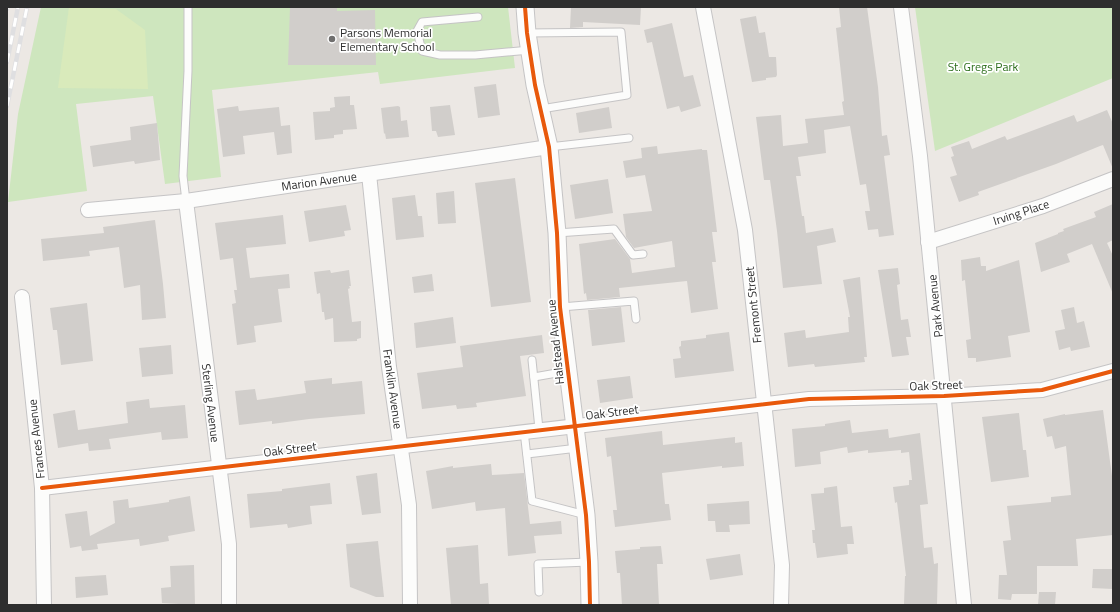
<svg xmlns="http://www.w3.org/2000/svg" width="1120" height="612" viewBox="0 0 1120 612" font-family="'Titillium Web',sans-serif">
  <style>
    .green { fill: #cee6be }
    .pitch { fill: #d9eabb }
    .building { fill: #d1cecb }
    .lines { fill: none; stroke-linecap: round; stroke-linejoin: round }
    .service-casing { stroke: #c5c4c5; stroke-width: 9 }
    .minor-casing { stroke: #c5c4c5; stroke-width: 16 }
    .tertiary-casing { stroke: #c5c4c5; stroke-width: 19 }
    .service { stroke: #fcfcfb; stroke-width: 7 }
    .minor { stroke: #fcfcfb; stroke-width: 14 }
    .tertiary { stroke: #fcfcfb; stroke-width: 17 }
    .rail-casing { stroke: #dfdfe1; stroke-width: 4.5 }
    .rail { stroke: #fff; stroke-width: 3; stroke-dasharray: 9; stroke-linecap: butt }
    .cycleway-casing { stroke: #fff; stroke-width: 6 }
    .cycleway { stroke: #e8590c; stroke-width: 4 }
    .poi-dot { fill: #706f6e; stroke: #fff; stroke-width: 1.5 }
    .labels { text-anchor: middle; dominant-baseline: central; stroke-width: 3.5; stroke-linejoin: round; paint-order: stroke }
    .poi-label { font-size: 12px; fill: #2e2e2e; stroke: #fff; text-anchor: start }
    .park-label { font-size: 12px; fill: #2c6e1b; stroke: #fff }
    .street-label { font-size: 12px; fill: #2e2e2e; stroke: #fff }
  </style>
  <rect width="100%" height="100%" fill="#ece8e4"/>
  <g class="green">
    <polygon points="41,7 508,7 515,68 380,84 378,72 212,90 221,177 165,184 153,96 76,104 87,191 8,202 18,114"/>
    <polygon points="915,7 1113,7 1113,78 935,151"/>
  </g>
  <polygon class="pitch" points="69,7 116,9 145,30 148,89 58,88"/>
  <g class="building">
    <polygon points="290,7 337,7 337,11 375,10 376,65 288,65"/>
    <polygon points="571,7 641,7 640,25 583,22 583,27 570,28"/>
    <polygon points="839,7 867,7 878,87 882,136 887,135 890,155 884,156 894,235 879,237 878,229 868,230 865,211 870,211 866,184 860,185 850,126 824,130 826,153 798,157 801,176 796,176 802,216 804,216 806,233 833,228 836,242 817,246 822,284 783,288 777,231 770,180 764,180 756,117 781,115 783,146 808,143 805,119 844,115 842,102 844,101 836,28 841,27"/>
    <polygon points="756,16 759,33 765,32 769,57 776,57 777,75 776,77 766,78 766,80 752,82 740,19"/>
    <polygon points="672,23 684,77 693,75 701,106 681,112 679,106 667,109 652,42 647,43 644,30"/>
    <polygon points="496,84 500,115 478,118 474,87"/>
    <polygon points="350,96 350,105 354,105 357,129 343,130 343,134 334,135 334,138 315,140 313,112 330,111 330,108 335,107 334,97"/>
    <polygon points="450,105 455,135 438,137 436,131 432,131 430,107"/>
    <polygon points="238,106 239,111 279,107 281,126 290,125 292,153 277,155 274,132 243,136 245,154 223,157 217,109"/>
    <polygon points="398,106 400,107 401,121 407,120 409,137 386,139 385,133 384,134 381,108"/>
    <polygon points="609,107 612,128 579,133 576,113"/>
    <polygon points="1107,110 1113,124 1113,169 1103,145 1100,146 1056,164 978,192 979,195 959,202 950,177 957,175 951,157 954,156 951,147 969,141 972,149 1005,136 1007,140 1074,115 1077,122"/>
    <polygon points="157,123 160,160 135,164 134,161 93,167 90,146 131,140 130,127"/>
    <polygon points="657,146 658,154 702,149 702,150 707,150 717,232 712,232 716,262 712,262 718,309 691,313 687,281 619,288 620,297 587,300 586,293 584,294 579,244 615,239 630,259 632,273 675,267 672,241 634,248 626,237 623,214 652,211 645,175 626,178 623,161 642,158 641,148"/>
    <polygon points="515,178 531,302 491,307 475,183"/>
    <polygon points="608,179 613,213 575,219 570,185"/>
    <polygon points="454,191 456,223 438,224 436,193"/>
    <polygon points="415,195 418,216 422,216 424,237 396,240 392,198"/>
    <polygon points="1113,204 1113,240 1107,243 1113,256 1113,294 1092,244 1067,254 1070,262 1041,272 1035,243 1058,234 1058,233 1064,231 1063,229 1096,217 1094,212"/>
    <polygon points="346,205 351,230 344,231 345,236 309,242 304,211"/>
    <polygon points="283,215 286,244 246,248 250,278 289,274 290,288 278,289 282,322 254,326 256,342 237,345 232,304 236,303 234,290 237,290 233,258 220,260 215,223"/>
    <polygon points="155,220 163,284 166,318 142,320 140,285 124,288 119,247 89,251 90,256 43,261 41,239 104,233 103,227"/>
    <polygon points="980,257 981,266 986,266 986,271 1019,260 1030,332 1008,336 1011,357 976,362 976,358 968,358 966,340 971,339 965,280 962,281 961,260"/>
    <polygon points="898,268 900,284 897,285 901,320 908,319 911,337 906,337 909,355 892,357 878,270"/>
    <polygon points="330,270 331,273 349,270 351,286 349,286 350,288 348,289 352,322 361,321 361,338 357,339 357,341 334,342 333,318 325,320 324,312 322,312 320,293 317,294 314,272"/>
    <polygon points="432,274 434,291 414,293 412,277"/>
    <polygon points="860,277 867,357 864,357 865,362 815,367 814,364 788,367 784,333 805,330 806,338 849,332 848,317 850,317 843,280"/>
    <polygon points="87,303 93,361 61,365 57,330 53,330 50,308"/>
    <polygon points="621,307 625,342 592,346 588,310"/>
    <polygon points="1074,307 1077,323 1084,321 1090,347 1071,351 1070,347 1059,350 1055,331 1065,329 1061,310"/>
    <polygon points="453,317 456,343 416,348 414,323"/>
    <polygon points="729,332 734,371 675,378 673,359 681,358 679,347 681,346 681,341 706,338 706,335"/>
    <polygon points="542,335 544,353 520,356 526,396 476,403 477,407 457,409 456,405 422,409 417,373 463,367 460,346"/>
    <polygon points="171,345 173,374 142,377 139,348"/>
    <polygon points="630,376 633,398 600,403 597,380"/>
    <polygon points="332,378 332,384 362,381 365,414 309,419 272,424 272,421 239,425 235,391 255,389 257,400 306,393 304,381"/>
    <polygon points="149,399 150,408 185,405 188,438 162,440 161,432 109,439 111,449 89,451 88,443 58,448 53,414 75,410 78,430 128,423 126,402"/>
    <polygon points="1103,410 1112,476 1113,476 1113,535 1076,539 1078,566 1037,566 1037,594 1012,594 1011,600 998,599 999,575 1007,575 1003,541 1011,540 1007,506 1051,502 1051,497 1071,495 1066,446 1055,449 1052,436 1047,437 1043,419 1065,414 1065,415"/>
    <polygon points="1019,413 1023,450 1026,450 1029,477 991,482 982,417"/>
    <polygon points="850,420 852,433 888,429 889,438 920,433 928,504 920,505 924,548 932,547 934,564 938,563 937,605 904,604 905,576 906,576 897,502 895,503 893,487 909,485 909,480 912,480 909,452 901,453 901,450 868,453 868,450 848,453 847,447 820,452 821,464 795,467 792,429 825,426 825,424"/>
    <polygon points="662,431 663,445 735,437 735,443 742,442 744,466 722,468 722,466 662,473 665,504 669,504 671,520 615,527 613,510 617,510 611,456 607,457 605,438"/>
    <polygon points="491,464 492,475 524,473 530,524 561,521 562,534 534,536 536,553 508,556 505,508 476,511 475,502 432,509 426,471 453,466 453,468"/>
    <polygon points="377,473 381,513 362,515 356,476"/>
    <polygon points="330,483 332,504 310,506 312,524 288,528 287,524 250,528 247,494 282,491 282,489"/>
    <polygon points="837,486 841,527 852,526 854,544 847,544 848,554 817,558 815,543 813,543 812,530 815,530 811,494 824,493 824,488"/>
    <polygon points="190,496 195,531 168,536 169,541 140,546 139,539 97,544 98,549 82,551 81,546 70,548 65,514 87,511 90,536 115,523 113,501 128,499 129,508 169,502 169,500"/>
    <polygon points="749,501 750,524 729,525 730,532 716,532 715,521 708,521 707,504"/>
    <polygon points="378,541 384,597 376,597 350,587 346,544"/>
    <polygon points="478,545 480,584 488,583 489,605 451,605 446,548"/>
    <polygon points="661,546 663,564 657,564 659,605 622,605 620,573 617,573 615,551 640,549 640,547"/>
    <polygon points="740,554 743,575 710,580 706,559"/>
    <polygon points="194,565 195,605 162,603 161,588 171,587 170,566"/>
    <polygon points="1093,569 1113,569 1113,589 1092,588"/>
    <polygon points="106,575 108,595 76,598 75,577"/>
    <polygon points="1039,592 1056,592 1055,605 1038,605"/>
  </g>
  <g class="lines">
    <g class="service-casing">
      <g id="service">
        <polyline points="478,17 422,22 417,31 422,51 440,55 475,55 530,50"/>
        <polyline points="527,33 621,32 627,95 541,109"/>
        <polyline points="549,147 629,138"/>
        <polyline points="186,201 183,176 188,71 188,7"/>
        <polyline points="557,233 614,229 633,255 643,254"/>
        <polyline points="561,307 634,301 636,319"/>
        <polyline points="532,360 539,429"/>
        <polyline points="534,377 568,371"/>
        <polyline points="524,431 532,501 586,515"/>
        <polyline points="527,454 578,448"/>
        <polyline points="539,592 538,564 589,562"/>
      </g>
    </g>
    <g class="minor-casing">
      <g id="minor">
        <polyline points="703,7 745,230 782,565 781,605"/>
        <polyline points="901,7 920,156 964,605"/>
        <polyline points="369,174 389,367 409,505 410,605"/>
        <polyline points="186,201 229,544 229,605"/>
        <polyline points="88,210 186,201 549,147"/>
        <polyline points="928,242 1043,206 1113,179"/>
        <polyline points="22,297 42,488 44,605"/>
        <polyline points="42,488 809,399 944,396 1042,390 1113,371"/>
      </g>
    </g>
    <g class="tertiary-casing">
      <polyline id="tertiary" points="525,7 527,33 535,85 549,147 557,233 560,307 586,515 589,562 590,605"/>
    </g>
    <use href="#service" class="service"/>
    <use href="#minor" class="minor"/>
    <use href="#tertiary" class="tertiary"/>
    <g class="rail-casing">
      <g id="rail">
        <polyline points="7,9 7,7"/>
        <polyline points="7,62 18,7"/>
        <polyline points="7,106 27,7"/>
      </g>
    </g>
    <use href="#rail" class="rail"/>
    <g class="cycleway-casing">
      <g id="cycleway">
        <polyline points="525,7 527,33 535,85 549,147 557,233 560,307 586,515 589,562 590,605"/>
        <polyline points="42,488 809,399 944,396 1042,390 1113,371"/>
      </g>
    </g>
    <use href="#cycleway" class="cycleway"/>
  </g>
  <circle class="poi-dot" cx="332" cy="39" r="4"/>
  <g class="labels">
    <g class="poi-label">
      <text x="340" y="32">Parsons Memorial<tspan x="340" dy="14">Elementary School</tspan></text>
    </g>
    <g class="park-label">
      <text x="983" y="66">St. Gregs Park</text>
    </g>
    <g class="street-label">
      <text transform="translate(319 181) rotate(-8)">Marion Avenue</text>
      <text transform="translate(1021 212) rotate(-18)">Irving Place</text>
      <text transform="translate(753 305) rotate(-96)">Fremont Street</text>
      <text transform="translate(935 306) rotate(-96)">Park Avenue</text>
      <text transform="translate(555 342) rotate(-96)">Halstead Avenue</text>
      <text transform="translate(936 385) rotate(-2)">Oak Street</text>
      <text transform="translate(393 389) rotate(82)">Franklin Avenue</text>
      <text transform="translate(211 403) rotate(83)">Sterling Avenue</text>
      <text transform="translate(612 412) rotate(-7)">Oak Street</text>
      <text transform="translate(36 439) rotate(-96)">Frances Avenue</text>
      <text transform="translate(290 449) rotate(-7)">Oak Street</text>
    </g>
  </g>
  <rect width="1120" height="612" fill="none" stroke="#2e2e2e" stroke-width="16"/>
</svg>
